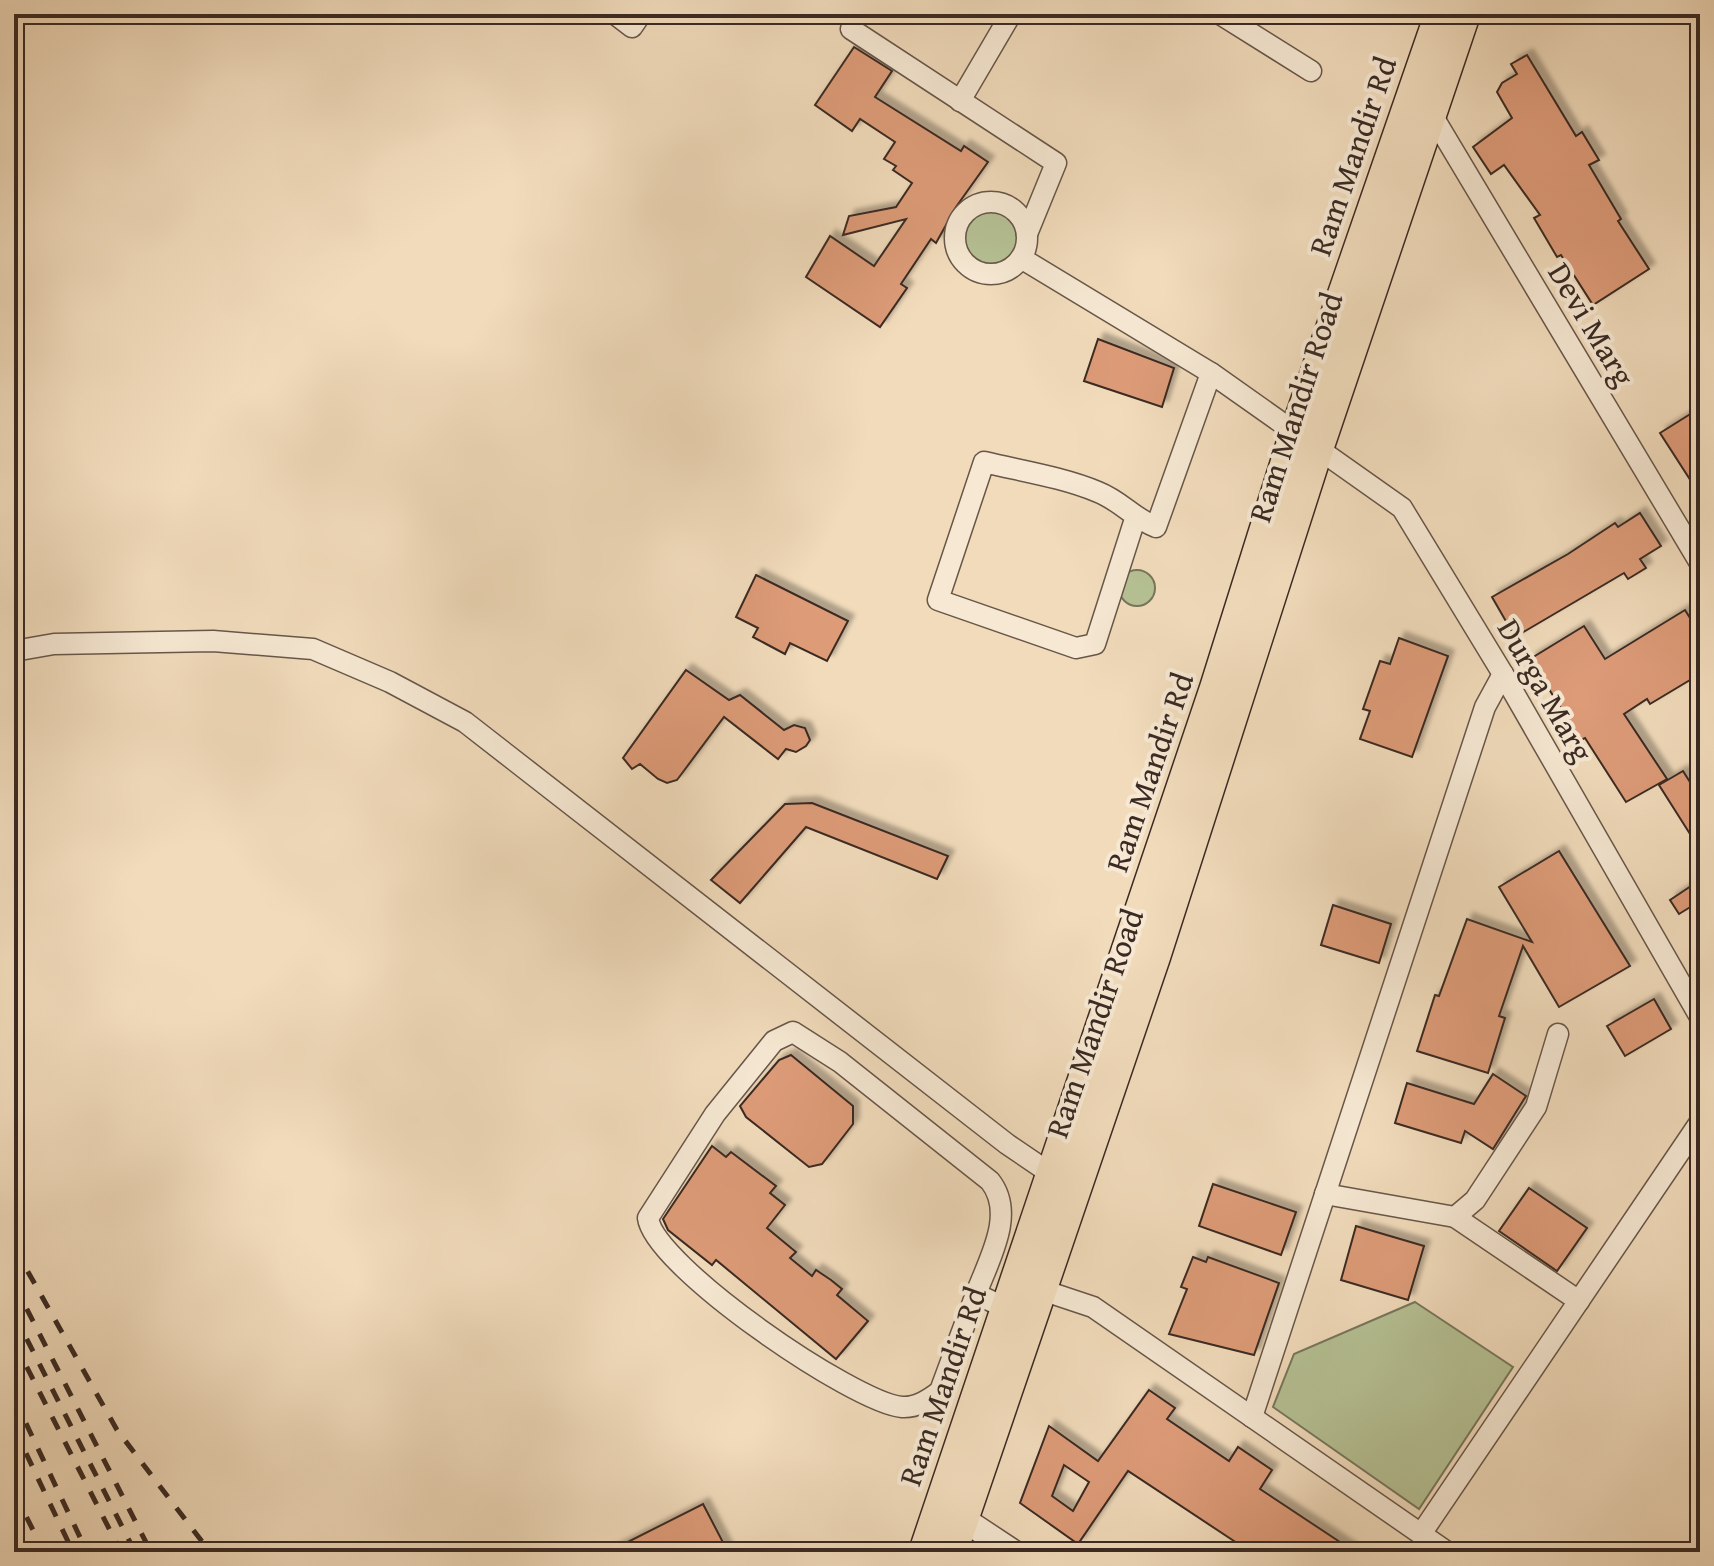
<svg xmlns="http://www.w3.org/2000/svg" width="1714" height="1566" viewBox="0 0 1714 1566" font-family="'Gentium Book Plus',serif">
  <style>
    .green { fill: #b5c194; stroke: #78765c; stroke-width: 2 }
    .building { fill: #dd9b78; stroke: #3a2a23; stroke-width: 2; fill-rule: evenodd; filter: url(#shadow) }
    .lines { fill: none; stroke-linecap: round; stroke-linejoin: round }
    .minor-casing { stroke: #685649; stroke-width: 23 }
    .tertiary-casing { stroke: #685649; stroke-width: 27 }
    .primary-casing { stroke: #3a2a23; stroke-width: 33 }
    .minor { stroke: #f6e8d3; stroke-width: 20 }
    .tertiary { stroke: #f6e8d3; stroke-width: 24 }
    .primary { stroke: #f1dbbb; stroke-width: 30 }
    .rail { stroke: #3a2a23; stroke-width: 5; stroke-dasharray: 14 14; stroke-linecap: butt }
    .labels { text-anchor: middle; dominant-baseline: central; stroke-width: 8; stroke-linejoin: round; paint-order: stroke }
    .street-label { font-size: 32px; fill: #3a2a23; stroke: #f6e8d3 }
  </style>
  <defs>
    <filter id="shadow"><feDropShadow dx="6" dy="-6" stdDeviation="2" flood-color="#0004"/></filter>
  </defs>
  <rect width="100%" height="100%" fill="#f1dbbb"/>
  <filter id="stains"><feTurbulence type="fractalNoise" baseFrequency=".0025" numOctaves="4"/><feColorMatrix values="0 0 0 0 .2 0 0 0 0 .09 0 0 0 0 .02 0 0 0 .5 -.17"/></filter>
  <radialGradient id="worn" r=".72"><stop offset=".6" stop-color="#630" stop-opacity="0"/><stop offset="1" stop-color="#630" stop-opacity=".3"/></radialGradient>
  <g class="green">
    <circle cx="991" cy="239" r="31"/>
    <circle cx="1137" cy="588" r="18"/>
    <polygon points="1415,1302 1513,1367 1419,1509 1273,1407 1294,1354"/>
  </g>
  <g class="building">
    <polygon points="854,47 892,71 875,97 961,151 964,146 988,162 956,207 936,243 931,239 901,284 907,288 880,327 806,277 830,236 874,266 906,219 843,235 849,216 896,207 912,183 893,170 896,166 884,159 895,142 860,119 852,131 815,105"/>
    <polygon points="1527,55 1576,136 1582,132 1599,160 1589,165 1621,219 1618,221 1649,269 1593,305 1561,255 1557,257 1534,218 1540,215 1504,165 1491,174 1473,147 1512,118 1497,92 1502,83 1517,74 1511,64"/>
    <polygon points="1098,339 1174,368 1162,407 1084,381"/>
    <polygon points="1700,408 1700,495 1660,433"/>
    <polygon points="1640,513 1661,546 1640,559 1646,568 1628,579 1624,573 1515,637 1492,597 1568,554 1615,523 1618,527"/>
    <polygon points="756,575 848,621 827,661 790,643 785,654 753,637 758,628 736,617"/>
    <polygon points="1685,610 1700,634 1700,674 1650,704 1647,699 1624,714 1667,779 1626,802 1585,738 1581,740 1530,659 1584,626 1605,659"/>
    <polygon points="1399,638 1448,656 1412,757 1360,739 1370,711 1363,709 1380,661 1390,664"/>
    <polygon points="686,670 729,700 740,695 784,730 794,725 805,728 810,740 806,746 796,752 786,749 778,759 724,717 677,780 667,783 658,779 640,764 632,769 623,758"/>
    <polygon points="1683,771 1700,798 1700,828 1690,834 1659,785"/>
    <polygon points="812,803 948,856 937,879 806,827 740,903 711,880 785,804"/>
    <polygon points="1559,851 1630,966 1559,1007 1523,946 1499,1016 1505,1018 1488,1073 1417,1051 1435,995 1439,996 1467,919 1532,942 1499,887"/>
    <polygon points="1700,880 1700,901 1679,914 1670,900"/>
    <polygon points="1333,905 1391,924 1379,963 1321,945"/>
    <polygon points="1654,999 1671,1029 1625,1056 1607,1026"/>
    <polygon points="791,1055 853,1106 853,1124 822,1164 809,1167 746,1117 740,1106 779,1060"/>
    <polygon points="1493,1074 1526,1096 1493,1149 1465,1131 1461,1143 1395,1123 1407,1083 1474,1104"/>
    <polygon points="712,1146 726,1157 731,1152 776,1186 770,1193 785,1205 767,1228 796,1252 790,1258 812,1276 816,1270 831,1280 842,1289 837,1295 868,1321 836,1359 716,1260 712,1265 668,1230 663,1219"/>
    <polygon points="1213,1184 1296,1212 1281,1255 1199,1226"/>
    <polygon points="1529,1188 1587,1228 1557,1271 1499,1231"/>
    <polygon points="1356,1226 1424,1246 1408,1300 1341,1280"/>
    <polygon points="1193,1257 1206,1262 1208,1257 1279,1283 1254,1355 1169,1334 1187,1289 1181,1287"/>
    <path d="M 1149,1390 L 1175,1408 L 1167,1419 L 1229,1461 L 1238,1447 L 1272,1470 L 1260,1489 L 1355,1552 L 1236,1552 L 1240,1545 L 1128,1471 L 1078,1544 L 1020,1503 L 1049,1426 L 1098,1461 ZM 1064,1465 L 1089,1482 L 1073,1511 L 1052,1496 Z"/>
    <polygon points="703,1504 728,1552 608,1552"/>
  </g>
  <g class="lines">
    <g class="minor-casing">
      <g id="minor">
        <polyline points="615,14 632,27 641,14"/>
        <polyline points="1220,14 1311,71"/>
        <polyline points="851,29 1056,163 1027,234"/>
        <polyline points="960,101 1011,14"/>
        <polyline points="1432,115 1700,563"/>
        <circle cx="991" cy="238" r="36"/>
        <path d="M 1021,258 L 1211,373 L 1156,527 C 1133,518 1121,501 1098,492 C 1062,477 1021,471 984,462 L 938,600 L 1076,648 L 1095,644 L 1135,519"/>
        <polyline points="1211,373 1402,508 1503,674 1700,1017"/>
        <polyline points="14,651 54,644 213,641 313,649 390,682 465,722 1007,1144 1060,1180"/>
        <polyline points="1325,1194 1455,1217 1475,1200 1536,1107 1558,1034"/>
        <polyline points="1455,1217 1579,1301"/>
        <polyline points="1039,1289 1093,1307 1447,1552"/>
        <path d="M 976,1294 L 940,1391 C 930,1399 917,1408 902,1407 C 854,1403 654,1266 648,1218 L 715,1114 L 774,1041 L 793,1032 L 840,1062 L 990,1181 C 1016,1214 989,1259 976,1294 L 1006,1308"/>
        <polyline points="1252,1417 1485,707 1503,674"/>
        <polyline points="1421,1534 1700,1122"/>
      </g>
    </g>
    <g class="tertiary-casing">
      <polyline id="tertiary" points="948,1509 1013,1552"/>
    </g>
    <g class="primary-casing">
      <g id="primary">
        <polyline points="924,1552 1215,688 1295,433 1440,14"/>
        <polyline points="952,1552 1155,957 1318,449 1465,14"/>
      </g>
    </g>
    <use href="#minor" class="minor"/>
    <use href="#tertiary" class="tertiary"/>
    <use href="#primary" class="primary"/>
    <g class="rail">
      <polyline points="14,1247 117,1430 210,1552"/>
      <polyline points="14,1284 151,1552"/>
      <polyline points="14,1314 135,1552"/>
      <polyline points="14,1342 121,1552"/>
      <polyline points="14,1398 87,1552"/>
      <polyline points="14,1428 73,1552"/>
      <polyline points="14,1492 44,1552"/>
    </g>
  </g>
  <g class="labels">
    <g class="street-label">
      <text transform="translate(1352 156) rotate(-71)">Ram Mandir Rd</text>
      <text transform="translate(1592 324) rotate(59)">Devi Marg</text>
      <text transform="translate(1295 407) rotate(-72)">Ram Mandir Road</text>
      <text transform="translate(1546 690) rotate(60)">Durga Marg</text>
      <text transform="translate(1149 772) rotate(-71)">Ram Mandir Rd</text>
      <text transform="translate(1094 1023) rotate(-71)">Ram Mandir Road</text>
      <text transform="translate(942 1386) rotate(-71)">Ram Mandir Rd</text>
    </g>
  </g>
  <rect width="1714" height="1566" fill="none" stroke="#f1dbbb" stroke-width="48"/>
  <rect x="16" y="16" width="1682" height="1534" fill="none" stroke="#3a2a23" stroke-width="4"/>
  <rect x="24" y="24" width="1666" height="1518" fill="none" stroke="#3a2a23" stroke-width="2"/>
  <rect width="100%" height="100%" filter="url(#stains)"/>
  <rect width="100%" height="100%" fill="url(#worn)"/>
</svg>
